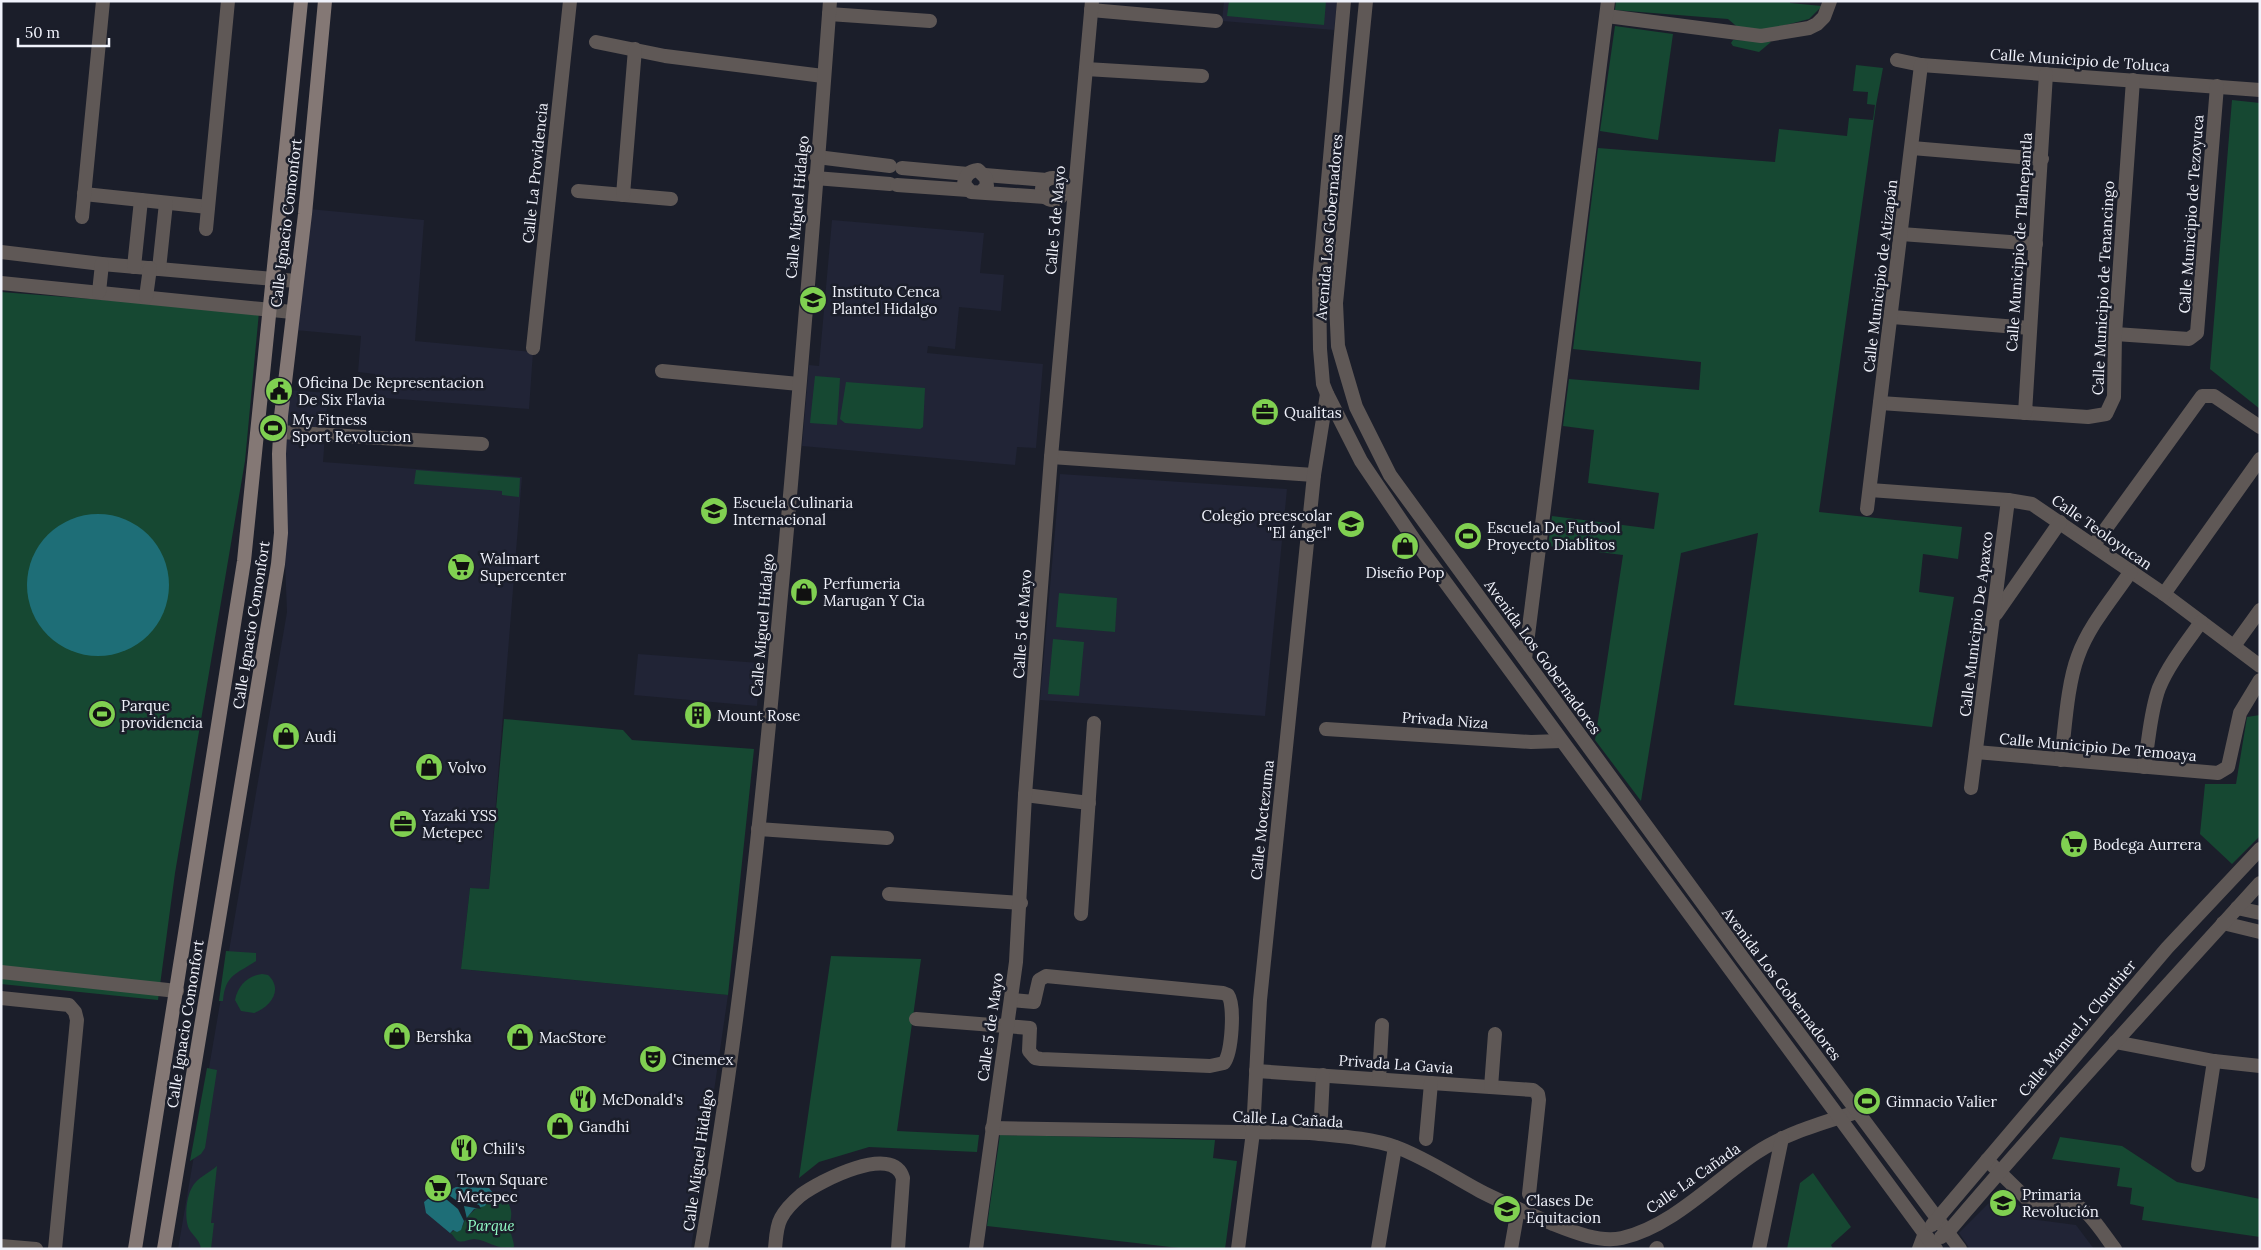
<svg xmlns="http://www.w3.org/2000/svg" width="2261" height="1250" viewBox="0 0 2261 1250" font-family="Lora,serif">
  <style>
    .built { fill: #212436 }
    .green { fill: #164832 }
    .water { fill: #1e6e77 }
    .pier { fill: #1b1e2a }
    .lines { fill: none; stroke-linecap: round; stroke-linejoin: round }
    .minor { stroke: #5f5856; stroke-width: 14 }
    .tertiary { stroke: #5f5856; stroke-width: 14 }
    .secondary { stroke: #847875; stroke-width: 14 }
    .labels { text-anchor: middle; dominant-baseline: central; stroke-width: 5; stroke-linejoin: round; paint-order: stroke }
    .street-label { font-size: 15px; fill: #f0f2fb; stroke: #1b1e2a }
    .poi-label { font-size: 15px; fill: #f0f2fb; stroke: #1b1e2a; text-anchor: start }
    .park-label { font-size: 15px; font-style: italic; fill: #92fcc7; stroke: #1b1e2a }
  </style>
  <rect width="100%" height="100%" fill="#1b1e2a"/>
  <g class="built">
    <polygon points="1224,1 1337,1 1334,30 1222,21"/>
    <polygon points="299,208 424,220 415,341 533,352 529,409 373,397 375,374 358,372 361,336 295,330 289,390 328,393 323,462 522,477 489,889 470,888 461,969 728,995 691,1249 178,1249 287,612 281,459"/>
    <polygon points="832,220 984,233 980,273 1004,275 1001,311 959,307 955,349 928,346 927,353 1043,364 1036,448 1017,447 1015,465 802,446 809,365 819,366"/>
    <polygon points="1060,474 1287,489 1265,716 1040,700"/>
    <polygon points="638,654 760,663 757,706 634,695"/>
    <polygon points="2004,1188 2031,1219 2076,1225 2094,1249 1970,1249 1959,1233"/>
  </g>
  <g class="green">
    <polygon points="1229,1 1326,1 1324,25 1227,16"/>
    <polygon points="1616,1 1790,1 1790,3 1822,6 1809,19 1759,32 1741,30 1728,19 1615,10"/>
    <polygon points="1615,26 1673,34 1658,140 1600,131"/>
    <polygon points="1733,40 1735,40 1771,42 1759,52 1733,46 1731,43"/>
    <polygon points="1856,65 1883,68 1876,105 1819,512 1962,527 1958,559 1923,554 1919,592 1954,597 1932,727 1734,705 1758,533 1681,553 1641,801 1595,740 1623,555 1548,546 1552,516 1654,529 1659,493 1588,483 1594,430 1563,426 1569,379 1699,390 1701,362 1573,349 1598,148 1775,162 1779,129 1847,136 1849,118 1873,120 1875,105 1867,104 1868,92 1853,91"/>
    <polygon points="2232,100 2260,103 2260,409 2210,369"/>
    <polygon points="1,292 259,312 245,461 175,873 158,1000 1,984"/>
    <polygon points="815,376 840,378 837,425 810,423"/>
    <polygon points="846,382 925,388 923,427 920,429 845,423 840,419"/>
    <polygon points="416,470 520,478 519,497 502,495 502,491 414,484"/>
    <polygon points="1059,593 1117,598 1115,632 1056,627"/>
    <polygon points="1053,639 1084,642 1079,696 1048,694"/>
    <polygon points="2260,715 2260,836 2232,864 2200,834 2205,784 2236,784 2247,717"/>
    <polygon points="504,719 623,730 632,740 754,749 728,995 461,969 470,888 489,889"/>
    <path d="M 226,951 L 256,953 L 256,961 C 237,974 225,974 223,1001 L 219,1001 Z"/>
    <polygon points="831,956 921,959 897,1131 979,1135 977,1152 869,1147 819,1162 799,1178"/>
    <path d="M 262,974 L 268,975 C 284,990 270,1007 254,1013 L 241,1011 L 235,1000 C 238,985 248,976 262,974 Z"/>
    <polygon points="207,1068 217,1070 205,1148 201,1154 190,1161"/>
    <polygon points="1000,1135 1215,1140 1213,1158 1237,1161 1225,1249 1188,1249 987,1226"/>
    <polygon points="2060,1137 2122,1146 2177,1182 2260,1199 2260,1237 2142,1220 2144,1207 2130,1204 2132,1188 2117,1186 2120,1168 2052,1159"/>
    <path d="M 217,1166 L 211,1223 L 214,1223 L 211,1249 L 201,1249 C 200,1240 193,1236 189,1229 C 184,1218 186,1193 195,1183 C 201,1176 210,1172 217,1166 Z"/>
    <polygon points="1813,1173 1851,1227 1831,1245 1833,1249 1787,1249 1800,1183"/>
    <path d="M 495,1193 L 498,1194 L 495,1200 L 497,1202 L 501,1203 L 502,1205 L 508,1203 C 514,1213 510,1218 510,1227 C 510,1234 514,1240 514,1247 C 494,1250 491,1241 474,1239 C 469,1239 463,1243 458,1241 C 455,1240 454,1235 450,1233 L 463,1226 C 465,1215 479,1206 488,1202 L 491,1195 Z"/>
  </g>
  <g class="water">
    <circle cx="98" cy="585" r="71"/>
    <path d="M 456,1187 L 489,1188 L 492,1192 L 485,1206 L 474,1209 L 464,1221 L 461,1230 L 457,1232 L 453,1230 L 450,1233 L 426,1213 L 424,1202 C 433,1194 445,1194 456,1187 Z"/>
  </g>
  <polygon class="pier" points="446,1193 457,1201 474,1203 479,1205 481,1209 464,1206 467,1219 464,1221 458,1209 440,1194"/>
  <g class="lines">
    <g class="minor">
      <polyline points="1091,10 1216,21"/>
      <polyline points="829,14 930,21"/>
      <polyline points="1607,16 1761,36 1809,28 1817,24 1824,17 1830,1"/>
      <polyline points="596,42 665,56 823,76"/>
      <polyline points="1897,60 1921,65 2260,90"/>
      <polyline points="1086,69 1202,76"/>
      <polyline points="1912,148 2042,159"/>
      <polyline points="817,157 890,166"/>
      <polyline points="902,168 968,174"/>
      <polyline points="985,175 1047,180"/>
      <polyline points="815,178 890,184"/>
      <circle cx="1053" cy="189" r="11"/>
      <polyline points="897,185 968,190"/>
      <polyline points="578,191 671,199"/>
      <path d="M 982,191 L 987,186 L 986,178 L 978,170 C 969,171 965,175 964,184 L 971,192 L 1045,197"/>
      <polyline points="84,194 208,207"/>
      <polyline points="623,195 635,49"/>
      <polyline points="82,217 103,1"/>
      <polyline points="206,229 228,1"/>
      <polyline points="1901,234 2036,244"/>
      <polyline points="1,252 102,264 296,281"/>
      <polyline points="134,267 141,200"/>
      <polyline points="159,269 166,203"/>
      <polyline points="1,283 292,312"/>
      <polyline points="99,292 102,264"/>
      <polyline points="146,297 150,268"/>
      <polyline points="1892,317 2030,328"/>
      <polyline points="2115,334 2189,339 2197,333 2217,86"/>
      <polyline points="533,348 570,1"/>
      <polyline points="662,371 799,384"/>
      <polyline points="1880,403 2088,417 2106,414 2114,397 2115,334 2133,80"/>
      <polyline points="2025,413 2046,74"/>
      <polyline points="280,432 482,444"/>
      <polyline points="1051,457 1314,475"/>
      <polyline points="1870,490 2008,500 2032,504 2164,594 2260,666"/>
      <polyline points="1867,509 1921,65"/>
      <polyline points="2094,545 2202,396 2214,396 2260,427"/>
      <polyline points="2164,594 2260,459"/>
      <polyline points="1996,614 2060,522"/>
      <polyline points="2234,646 2260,610"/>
      <polyline points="1525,659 1608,1"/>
      <polyline points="1326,729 1531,742 1561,741"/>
      <polyline points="1976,752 2218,773 2228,767 2240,713 2260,680"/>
      <path d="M 2061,760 C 2065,729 2067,685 2078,656 C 2089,625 2113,598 2131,571"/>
      <path d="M 2144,767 C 2149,741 2150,712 2159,688 C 2169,664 2186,643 2201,622"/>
      <polyline points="1971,788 2008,500"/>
      <polyline points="1025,795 1089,803"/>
      <polyline points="758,829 887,838"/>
      <polyline points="889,894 1021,903"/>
      <polyline points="1081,914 1094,723"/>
      <polyline points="1,972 177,991"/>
      <polyline points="1,998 69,1005 75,1012 77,1020 55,1249"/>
      <path d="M 916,1019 L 1030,1028 L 1029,1051 L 1035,1058 L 1041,1059 L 1210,1066 L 1224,1063 C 1232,1052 1235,1005 1228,995 L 1223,993 L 1046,976 L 1039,980 L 1034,1002 L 1012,1000"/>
      <polyline points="2115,1042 2214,1061 2260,1066"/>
      <polyline points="1256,1071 1533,1090 1538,1094 1539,1100 1529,1194"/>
      <polyline points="1379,1079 1382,1025"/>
      <polyline points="1491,1087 1495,1034"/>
      <polyline points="1321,1116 1323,1075"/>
      <path d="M 992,1128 L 1310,1133 C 1338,1136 1370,1138 1396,1147 C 1426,1158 1452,1176 1480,1191 C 1503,1203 1528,1213 1553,1224 C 1573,1232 1600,1243 1622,1238 C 1673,1226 1714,1181 1756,1153 C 1786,1133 1822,1123 1857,1112"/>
      <polyline points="1426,1139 1431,1083"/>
      <path d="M 1987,1160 L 2028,1200 C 2044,1210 2062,1201 2079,1207 C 2090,1212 2107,1239 2115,1249"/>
      <polyline points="2198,1165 2214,1061"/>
      <polyline points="1,1246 36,1249"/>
      <path d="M 701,1249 C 738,1040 760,828 779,617 C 798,412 815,207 830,1"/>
      <path d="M 775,1249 C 776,1239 776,1227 781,1218 C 785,1210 794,1201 801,1195 C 820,1181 893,1143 903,1178 L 898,1249"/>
      <polyline points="976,1249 1016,962 1025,795 1051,457 1092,1"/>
      <polyline points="1238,1249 1253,1132 1260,1000 1314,475 1327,394"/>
      <polyline points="1378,1249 1395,1147"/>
      <polyline points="1511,1249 1518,1209"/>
      <polyline points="1656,1249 1657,1248"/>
      <polyline points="1759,1249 1782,1138"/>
      <polyline points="1919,1249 1925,1233"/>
    </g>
    <g class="tertiary">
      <polyline points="1344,1 1319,281 1320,349 1323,384 1327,394 1361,461 1415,541 1936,1249"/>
      <polyline points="1366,1 1336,303 1338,346 1356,407 1390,475 1742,957 1960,1249"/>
      <polyline points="2237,908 2260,913"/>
      <polyline points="2223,923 2260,932"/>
      <polyline points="1932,1225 2167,948 2260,849"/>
      <path d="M 1941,1237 L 1948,1232 C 2049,1113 2155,999 2260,883"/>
    </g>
    <g class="secondary">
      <polyline points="135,1249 244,561 301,1"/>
      <polyline points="164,1249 278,564 281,533 279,454 281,416 305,214 325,1"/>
    </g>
  </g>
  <defs>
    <g id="university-disc" transform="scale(1.4375)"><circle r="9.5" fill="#80d051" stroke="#1b1e2a"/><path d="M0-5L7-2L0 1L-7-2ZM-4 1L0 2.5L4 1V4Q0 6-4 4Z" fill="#111"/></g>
    <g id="civic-disc" transform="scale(1.4375)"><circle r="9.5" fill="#80d051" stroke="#1b1e2a"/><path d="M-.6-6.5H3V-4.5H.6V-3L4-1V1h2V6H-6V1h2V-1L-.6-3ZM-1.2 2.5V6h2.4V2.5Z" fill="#111"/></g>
    <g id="office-disc" transform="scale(1.4375)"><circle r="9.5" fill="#80d051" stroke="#1b1e2a"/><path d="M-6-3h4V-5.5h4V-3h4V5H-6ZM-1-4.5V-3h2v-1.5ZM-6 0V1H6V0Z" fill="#111"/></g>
    <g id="stadium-disc" transform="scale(1.4375)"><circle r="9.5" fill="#80d051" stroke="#1b1e2a"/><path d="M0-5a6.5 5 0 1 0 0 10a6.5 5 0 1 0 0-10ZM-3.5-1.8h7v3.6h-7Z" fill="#111"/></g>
    <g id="school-disc" transform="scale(1.4375)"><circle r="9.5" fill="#80d051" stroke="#1b1e2a"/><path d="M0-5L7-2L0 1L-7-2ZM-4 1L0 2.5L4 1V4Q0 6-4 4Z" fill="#111"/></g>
    <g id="shop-disc" transform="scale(1.4375)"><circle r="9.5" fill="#80d051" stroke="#1b1e2a"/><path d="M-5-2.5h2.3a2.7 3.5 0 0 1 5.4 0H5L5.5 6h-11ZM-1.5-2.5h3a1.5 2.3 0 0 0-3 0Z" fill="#111"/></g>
    <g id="supermarket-disc" transform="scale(1.4375)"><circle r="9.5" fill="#80d051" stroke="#1b1e2a"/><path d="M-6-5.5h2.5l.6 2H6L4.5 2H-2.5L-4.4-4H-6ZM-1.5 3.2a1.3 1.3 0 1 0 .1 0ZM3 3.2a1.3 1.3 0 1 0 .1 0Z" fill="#111"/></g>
    <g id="building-disc" transform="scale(1.4375)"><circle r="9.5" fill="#80d051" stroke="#1b1e2a"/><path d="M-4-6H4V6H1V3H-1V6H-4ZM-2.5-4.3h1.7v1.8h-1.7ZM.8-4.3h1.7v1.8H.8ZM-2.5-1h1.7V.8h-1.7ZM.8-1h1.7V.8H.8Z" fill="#111"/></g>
    <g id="theatre-disc" transform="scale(1.4375)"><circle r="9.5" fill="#80d051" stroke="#1b1e2a"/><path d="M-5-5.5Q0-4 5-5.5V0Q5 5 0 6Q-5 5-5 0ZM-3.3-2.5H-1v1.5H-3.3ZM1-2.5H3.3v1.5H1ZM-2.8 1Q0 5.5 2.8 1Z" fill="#111"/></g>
    <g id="restaurant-disc" transform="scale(1.4375)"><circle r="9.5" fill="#80d051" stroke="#1b1e2a"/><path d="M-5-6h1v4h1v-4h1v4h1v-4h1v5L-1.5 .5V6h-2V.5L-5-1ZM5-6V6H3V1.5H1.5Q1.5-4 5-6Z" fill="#111"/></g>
  </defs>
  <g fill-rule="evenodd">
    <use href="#university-disc" x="813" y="300"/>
    <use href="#civic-disc" x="279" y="391"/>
    <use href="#office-disc" x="1265" y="412"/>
    <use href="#stadium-disc" x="273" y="428"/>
    <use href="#university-disc" x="714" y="511"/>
    <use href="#school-disc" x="1351" y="524"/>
    <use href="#stadium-disc" x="1468" y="536"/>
    <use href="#shop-disc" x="1405" y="546"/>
    <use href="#supermarket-disc" x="461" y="567"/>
    <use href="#shop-disc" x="804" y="592"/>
    <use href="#stadium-disc" x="102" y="714"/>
    <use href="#building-disc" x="698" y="715"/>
    <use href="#shop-disc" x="286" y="736"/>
    <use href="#shop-disc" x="429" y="767"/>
    <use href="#office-disc" x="403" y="824"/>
    <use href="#supermarket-disc" x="2074" y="844"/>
    <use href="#shop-disc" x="397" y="1036"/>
    <use href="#shop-disc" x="520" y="1037"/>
    <use href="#theatre-disc" x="653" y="1059"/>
    <use href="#restaurant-disc" x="583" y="1099"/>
    <use href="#stadium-disc" x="1867" y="1101"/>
    <use href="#shop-disc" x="560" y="1126"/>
    <use href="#restaurant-disc" x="464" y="1148"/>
    <use href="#supermarket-disc" x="438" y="1188"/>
    <use href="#school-disc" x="2003" y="1203"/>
    <use href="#school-disc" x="1507" y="1209"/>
  </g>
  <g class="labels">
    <g class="street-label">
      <text transform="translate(2080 60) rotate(4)">Calle Municipio de Toluca</text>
      <text transform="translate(535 173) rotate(-84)">Calle La Providencia</text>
      <text transform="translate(797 207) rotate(-85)">Calle Miguel Hidalgo</text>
      <text transform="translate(2191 214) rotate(-86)">Calle Municipio de Tezoyuca</text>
      <text transform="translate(1055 220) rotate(-85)">Calle 5 de Mayo</text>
      <text transform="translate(286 223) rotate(-83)">Calle Ignacio Comonfort</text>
      <text transform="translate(1329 227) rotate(-85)">Avenida Los Gobernadores</text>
      <text transform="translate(2019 242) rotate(-86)">Calle Municipio de Tlalnepantla</text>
      <text transform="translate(1880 276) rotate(-83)">Calle Municipio de Atizapán</text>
      <text transform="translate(2103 288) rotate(-87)">Calle Municipio de Tenancingo</text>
      <text transform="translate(2102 532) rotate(35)">Calle Teoloyucan</text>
      <text transform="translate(1022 624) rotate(-86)">Calle 5 de Mayo</text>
      <text transform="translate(1976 624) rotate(-83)">Calle Municipio De Apaxco</text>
      <text transform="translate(251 625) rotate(-81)">Calle Ignacio Comonfort</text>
      <text transform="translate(762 625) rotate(-85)">Calle Miguel Hidalgo</text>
      <text transform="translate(1543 657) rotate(54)">Avenida Los Gobernadores</text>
      <text transform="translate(1445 720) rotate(4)">Privada Niza</text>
      <text transform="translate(2098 747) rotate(5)">Calle Municipio De Temoaya</text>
      <text transform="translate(1262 820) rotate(-84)">Calle Moctezuma</text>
      <text transform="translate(1782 984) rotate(53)">Avenida Los Gobernadores</text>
      <text transform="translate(185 1024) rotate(-81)">Calle Ignacio Comonfort</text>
      <text transform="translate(990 1027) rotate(-82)">Calle 5 de Mayo</text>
      <text transform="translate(2077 1028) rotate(-50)">Calle Manuel J. Clouthier</text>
      <text transform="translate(1396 1064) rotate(4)">Privada La Gavia</text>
      <text transform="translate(1288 1119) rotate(3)">Calle La Cañada</text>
      <text transform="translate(698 1160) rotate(-82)">Calle Miguel Hidalgo</text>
      <text transform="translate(1693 1178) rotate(-35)">Calle La Cañada</text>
    </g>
    <g class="poi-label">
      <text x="832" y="291">Instituto Cenca<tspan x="832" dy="17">Plantel Hidalgo</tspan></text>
      <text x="298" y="382">Oficina De Representacion<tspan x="298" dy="17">De Six Flavia</tspan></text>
      <text x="1284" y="412">Qualitas</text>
      <text x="292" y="419">My Fitness<tspan x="292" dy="17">Sport Revolucion</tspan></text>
      <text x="733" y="502">Escuela Culinaria<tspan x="733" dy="17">Internacional</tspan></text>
      <text x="1332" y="515" text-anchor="end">Colegio preescolar<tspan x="1332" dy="17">"El ángel"</tspan></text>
      <text x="1487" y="527">Escuela De Futbool<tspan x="1487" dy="17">Proyecto Diablitos</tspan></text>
      <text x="480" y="558">Walmart<tspan x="480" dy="17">Supercenter</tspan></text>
      <text x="1405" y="572" text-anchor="middle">Diseño Pop</text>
      <text x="823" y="583">Perfumeria<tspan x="823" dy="17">Marugan Y Cia</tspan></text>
      <text x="121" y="705">Parque<tspan x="121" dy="17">providencia</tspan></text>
      <text x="717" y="715">Mount Rose</text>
      <text x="305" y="736">Audi</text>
      <text x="448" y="767">Volvo</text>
      <text x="422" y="815">Yazaki YSS<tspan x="422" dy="17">Metepec</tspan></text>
      <text x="2093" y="844">Bodega Aurrera</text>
      <text x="416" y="1036">Bershka</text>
      <text x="539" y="1037">MacStore</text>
      <text x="672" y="1059">Cinemex</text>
      <text x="602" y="1099">McDonald's</text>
      <text x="1886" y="1101">Gimnacio Valier</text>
      <text x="579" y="1126">Gandhi</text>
      <text x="483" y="1148">Chili's</text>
      <text x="457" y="1179">Town Square<tspan x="457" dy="17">Metepec</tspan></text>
      <text x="2022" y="1194">Primaria<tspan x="2022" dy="17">Revolución</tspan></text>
      <text x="1526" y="1200">Clases De<tspan x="1526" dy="17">Equitacion</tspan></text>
    </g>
    <g class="park-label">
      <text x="491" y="1225">Parque</text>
    </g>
  </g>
  <rect width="2261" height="1250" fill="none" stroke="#f0f2fb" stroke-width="5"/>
  <path d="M18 38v8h91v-8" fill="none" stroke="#f0f2fb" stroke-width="2.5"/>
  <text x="25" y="38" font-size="15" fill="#f0f2fb" stroke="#1b1e2a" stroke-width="4" paint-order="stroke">50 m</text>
</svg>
